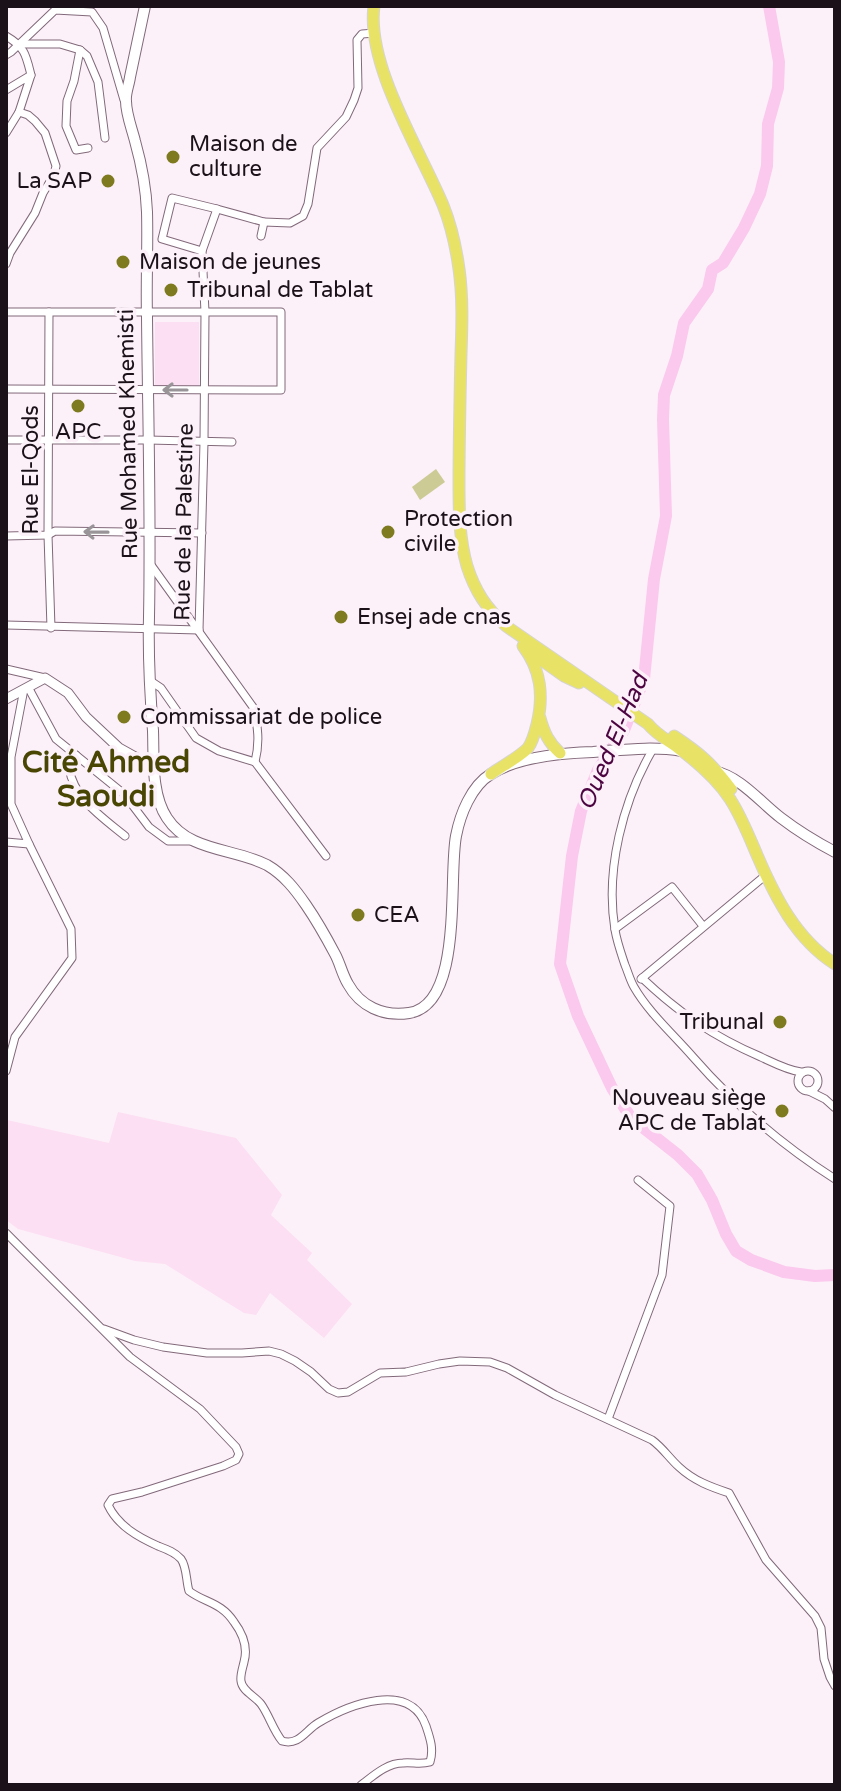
<svg xmlns="http://www.w3.org/2000/svg" width="841" height="1791" viewBox="0 0 841 1791" font-family="'Varela Round',sans-serif">
  <style>
    .built { fill: #fcdff3 }
    .green { fill: #cccb95 }
    .lines { fill: none; stroke-linecap: round; stroke-linejoin: round }
    .river { stroke: #fbc9ed; stroke-width: 12 }
    .minor-casing { stroke: #82697a; stroke-width: 9 }
    .tertiary-casing { stroke: #82697a; stroke-width: 11 }
    .secondary-casing { stroke: #82697a; stroke-width: 12 }
    .primary-casing { stroke: #d6d4d5; stroke-width: 13 }
    .minor { stroke: #fff; stroke-width: 7 }
    .tertiary { stroke: #fff; stroke-width: 9 }
    .secondary { stroke: #fff; stroke-width: 10 }
    .primary { stroke: #e8e366; stroke-width: 11 }
    .oneway { stroke: #989497 }
    .poi-dot { fill: #7e7a20; stroke: #fcf1f9; stroke-width: 3 }
    .labels { text-anchor: middle; dominant-baseline: central; stroke-width: 7; stroke-linejoin: round; paint-order: stroke }
    .poi-label { font-size: 22px; fill: #1b1118; stroke: #fcf1f9; text-anchor: start }
    .street-label { font-size: 22px; fill: #1b1118; stroke: #fcf1f9 }
    .water-label { font-size: 24px; font-style: italic; fill: #4d0541; stroke: #fcf1f9 }
    .district-label { font-size: 30px; font-weight: bold; fill: #494604; stroke: #fcf1f9 }
  </style>
  <rect width="100%" height="100%" fill="#fcf1f9"/>
  <g class="built">
    <rect x="155" y="322" width="44" height="65"/>
    <polygon points="118,1112 236,1138 282,1195 271,1215 312,1253 307,1260 352,1304 324,1338 270,1293 256,1315 244,1313 165,1264 135,1261 18,1229 6,1220 7,1120 109,1143"/>
  </g>
  <polygon class="green" points="436,469 445,482 420,500 412,487"/>
  <g class="lines">
    <polyline class="river" points="769,6 779,62 778,88 768,124 767,166 760,194 744,228 723,263 712,270 708,289 684,323 677,356 664,395 663,419 666,516 654,579 644,679 624,730 598,770 581,811 572,856 560,964 578,1016 612,1088 631,1118 678,1155 697,1174 712,1200 726,1234 736,1251 751,1260 784,1272 815,1276 835,1275"/>
    <g class="minor-casing">
      <g id="minor">
        <path d="M 6,36 C 25,47 26,55 31,75"/>
        <polyline points="20,44 60,44 80,50 87,56 98,82 105,138"/>
        <polyline points="80,50 74,81 67,101 66,126 76,150 88,148"/>
        <polyline points="6,55 11,52 55,10 92,12 103,28 124,100"/>
        <polyline points="6,90 31,75 19,112 6,133"/>
        <polyline points="264,222 290,223 303,216 308,204 317,148 346,117 354,100 358,88 357,40 362,34 375,33"/>
        <polyline points="202,251 162,239 172,198 217,209"/>
        <polyline points="6,264 10,253 35,213 43,193 54,175 56,166 45,133 35,121 28,115 19,112"/>
        <polyline points="6,312 281,312 281,390 6,389"/>
        <polyline points="49,312 48,535 51,628"/>
        <polyline points="6,440 148,440 232,442"/>
        <polyline points="6,536 48,535 55,531 202,533"/>
        <path d="M 151,565 L 253,707 C 258,726 260,742 255,762"/>
        <polyline points="6,625 199,630"/>
        <polyline points="199,630 204,442 205,312 202,251 217,209 264,222 261,236"/>
        <polyline points="6,669 45,678"/>
        <polyline points="149,680 161,688 196,738 219,751 255,762 326,856"/>
        <polyline points="28,687 56,739 124,794 149,827 168,841 191,841"/>
        <path d="M 653,749 C 623,800 605,870 615,930 C 617,942 621,953 625,965 C 628,972 630,980 634,987 C 649,1013 673,1034 693,1057 C 734,1104 782,1145 835,1179"/>
        <path d="M 76,755 L 69,768 C 74,799 102,817 125,836"/>
        <polyline points="6,842 29,844 11,804 11,757 24,689"/>
        <polyline points="615,929 672,887 703,926"/>
        <path d="M 642,978 C 679,1013 714,1037 761,1057 C 774,1063 787,1070 801,1072"/>
        <polyline points="641,979 766,875"/>
        <circle cx="808" cy="1081" r="10"/>
        <polyline points="6,1071 15,1037 72,958 71,929 29,844"/>
        <polyline points="809,1091 825,1099 835,1108"/>
        <path d="M 6,1233 L 130,1357 L 200,1409 L 236,1447 L 239,1454 L 236,1460 L 223,1466 L 142,1492 L 112,1499 L 108,1505 C 118,1526 138,1537 158,1546 C 166,1549 175,1552 181,1559 C 187,1567 186,1581 189,1591 C 205,1603 221,1602 234,1622 C 243,1634 248,1648 244,1662 C 243,1667 240,1675 241,1681 C 242,1691 255,1696 261,1704 C 269,1715 273,1730 282,1741 C 299,1746 306,1730 318,1723 C 348,1705 410,1680 426,1726 C 430,1738 434,1749 430,1762 C 420,1765 413,1762 403,1763 C 387,1763 373,1776 361,1785"/>
        <path d="M 104,1329 L 134,1340 L 163,1347 L 207,1353 L 242,1353 L 269,1351 L 281,1354 L 295,1361 L 311,1372 L 329,1389 L 338,1393 L 348,1392 L 380,1373 L 406,1372 L 439,1364 L 460,1361 L 490,1362 L 507,1368 L 555,1395 L 652,1440 C 663,1448 669,1458 679,1467 C 694,1481 711,1487 729,1493 L 766,1560 L 815,1616 L 821,1628 L 824,1659 L 830,1677 L 835,1686"/>
        <polyline points="608,1419 662,1275 670,1206 638,1180"/>
      </g>
    </g>
    <g class="tertiary-casing">
      <polyline id="tertiary" points="6,699 45,678 68,693 86,717 119,748 155,768"/>
    </g>
    <g class="secondary-casing">
      <g id="secondary">
        <path d="M 145,6 C 140,30 135,54 130,77 C 129,85 125,94 126,101 C 126,114 132,129 135,141 C 142,166 146,186 147,212 C 148,247 146,282 147,317 C 148,417 151,517 149,617 C 148,655 150,693 153,731 C 154,758 151,794 167,818 C 189,852 234,848 267,865 C 284,875 295,889 306,905 C 317,921 326,937 335,954 C 340,963 342,974 348,984 C 360,1006 383,1017 409,1013 C 464,1005 448,877 456,836 C 460,815 471,786 491,774 C 517,757 562,753 593,752 C 622,750 652,746 682,751"/>
        <path d="M 714,771 C 741,777 760,802 781,818 C 798,831 816,842 835,852"/>
      </g>
    </g>
    <g class="primary-casing">
      <g id="primary">
        <path d="M 374,6 C 366,65 420,150 443,205 C 451,225 456,247 459,269 C 463,297 462,326 461,354 C 460,397 459,439 459,482 C 459,510 459,538 467,566 C 475,591 486,608 506,626 L 648,724 C 656,734 667,740 677,747 C 696,761 717,779 730,799 C 741,816 749,836 757,855 C 775,897 796,939 835,964"/>
        <polyline points="533,654 564,676 579,683"/>
        <path d="M 540,718 C 544,733 549,743 560,753"/>
        <path d="M 674,736 C 701,754 711,763 731,789"/>
        <path d="M 491,774 C 502,766 518,758 528,748 C 533,741 535,732 537,724 C 544,695 541,670 523,646"/>
      </g>
    </g>
    <use href="#minor" class="minor"/>
    <use href="#tertiary" class="tertiary"/>
    <use href="#secondary" class="secondary"/>
    <use href="#primary" class="primary"/>
  </g>
  <defs><path id="oneway-shaft" d="M-6 0H5M1.5-3L5.5 0L1.5 3" fill="none" stroke-width="1.6" stroke-linecap="round" stroke-linejoin="round" transform="scale(2)"/></defs>
  <g class="oneway">
    <use href="#oneway-shaft" transform="translate(175 390) rotate(180)"/>
    <use href="#oneway-shaft" transform="translate(96 532) rotate(-179)"/>
  </g>
  <g class="poi-dot">
    <circle cx="173" cy="157" r="8"/>
    <circle cx="108" cy="181" r="8"/>
    <circle cx="123" cy="262" r="8"/>
    <circle cx="171" cy="290" r="8"/>
    <circle cx="78" cy="406" r="8"/>
    <circle cx="388" cy="532" r="8"/>
    <circle cx="341" cy="617" r="8"/>
    <circle cx="124" cy="717" r="8"/>
    <circle cx="358" cy="915" r="8"/>
    <circle cx="780" cy="1022" r="8"/>
    <circle cx="782" cy="1111" r="8"/>
  </g>
  <g class="labels">
    <g class="poi-label">
      <text x="189" y="144">Maison de<tspan x="189" dy="25">culture</tspan></text>
      <text x="92" y="181" text-anchor="end">La SAP</text>
      <text x="139" y="262">Maison de jeunes</text>
      <text x="187" y="290">Tribunal de Tablat</text>
      <text x="78" y="432" text-anchor="middle">APC</text>
      <text x="404" y="519">Protection<tspan x="404" dy="25">civile</tspan></text>
      <text x="357" y="617">Ensej ade cnas</text>
      <text x="140" y="717">Commissariat de police</text>
      <text x="374" y="915">CEA</text>
      <text x="764" y="1022" text-anchor="end">Tribunal</text>
      <text x="766" y="1098" text-anchor="end">Nouveau siège<tspan x="766" dy="25">APC de Tablat</tspan></text>
    </g>
    <g class="street-label">
      <text transform="translate(128 434) rotate(-91)">Rue Mohamed Khemisti</text>
      <text transform="translate(31 470) rotate(-90)">Rue El-Qods</text>
      <text transform="translate(184 522) rotate(-89)">Rue de la Palestine</text>
    </g>
    <g class="water-label">
      <text transform="translate(613 742) rotate(-67)">Oued El-Had</text>
    </g>
    <g class="district-label">
      <text x="106" y="762">Cité Ahmed<tspan x="106" dy="34">Saoudi</tspan></text>
    </g>
  </g>
  <rect width="841" height="1791" fill="none" stroke="#1b1118" stroke-width="16"/>
</svg>
